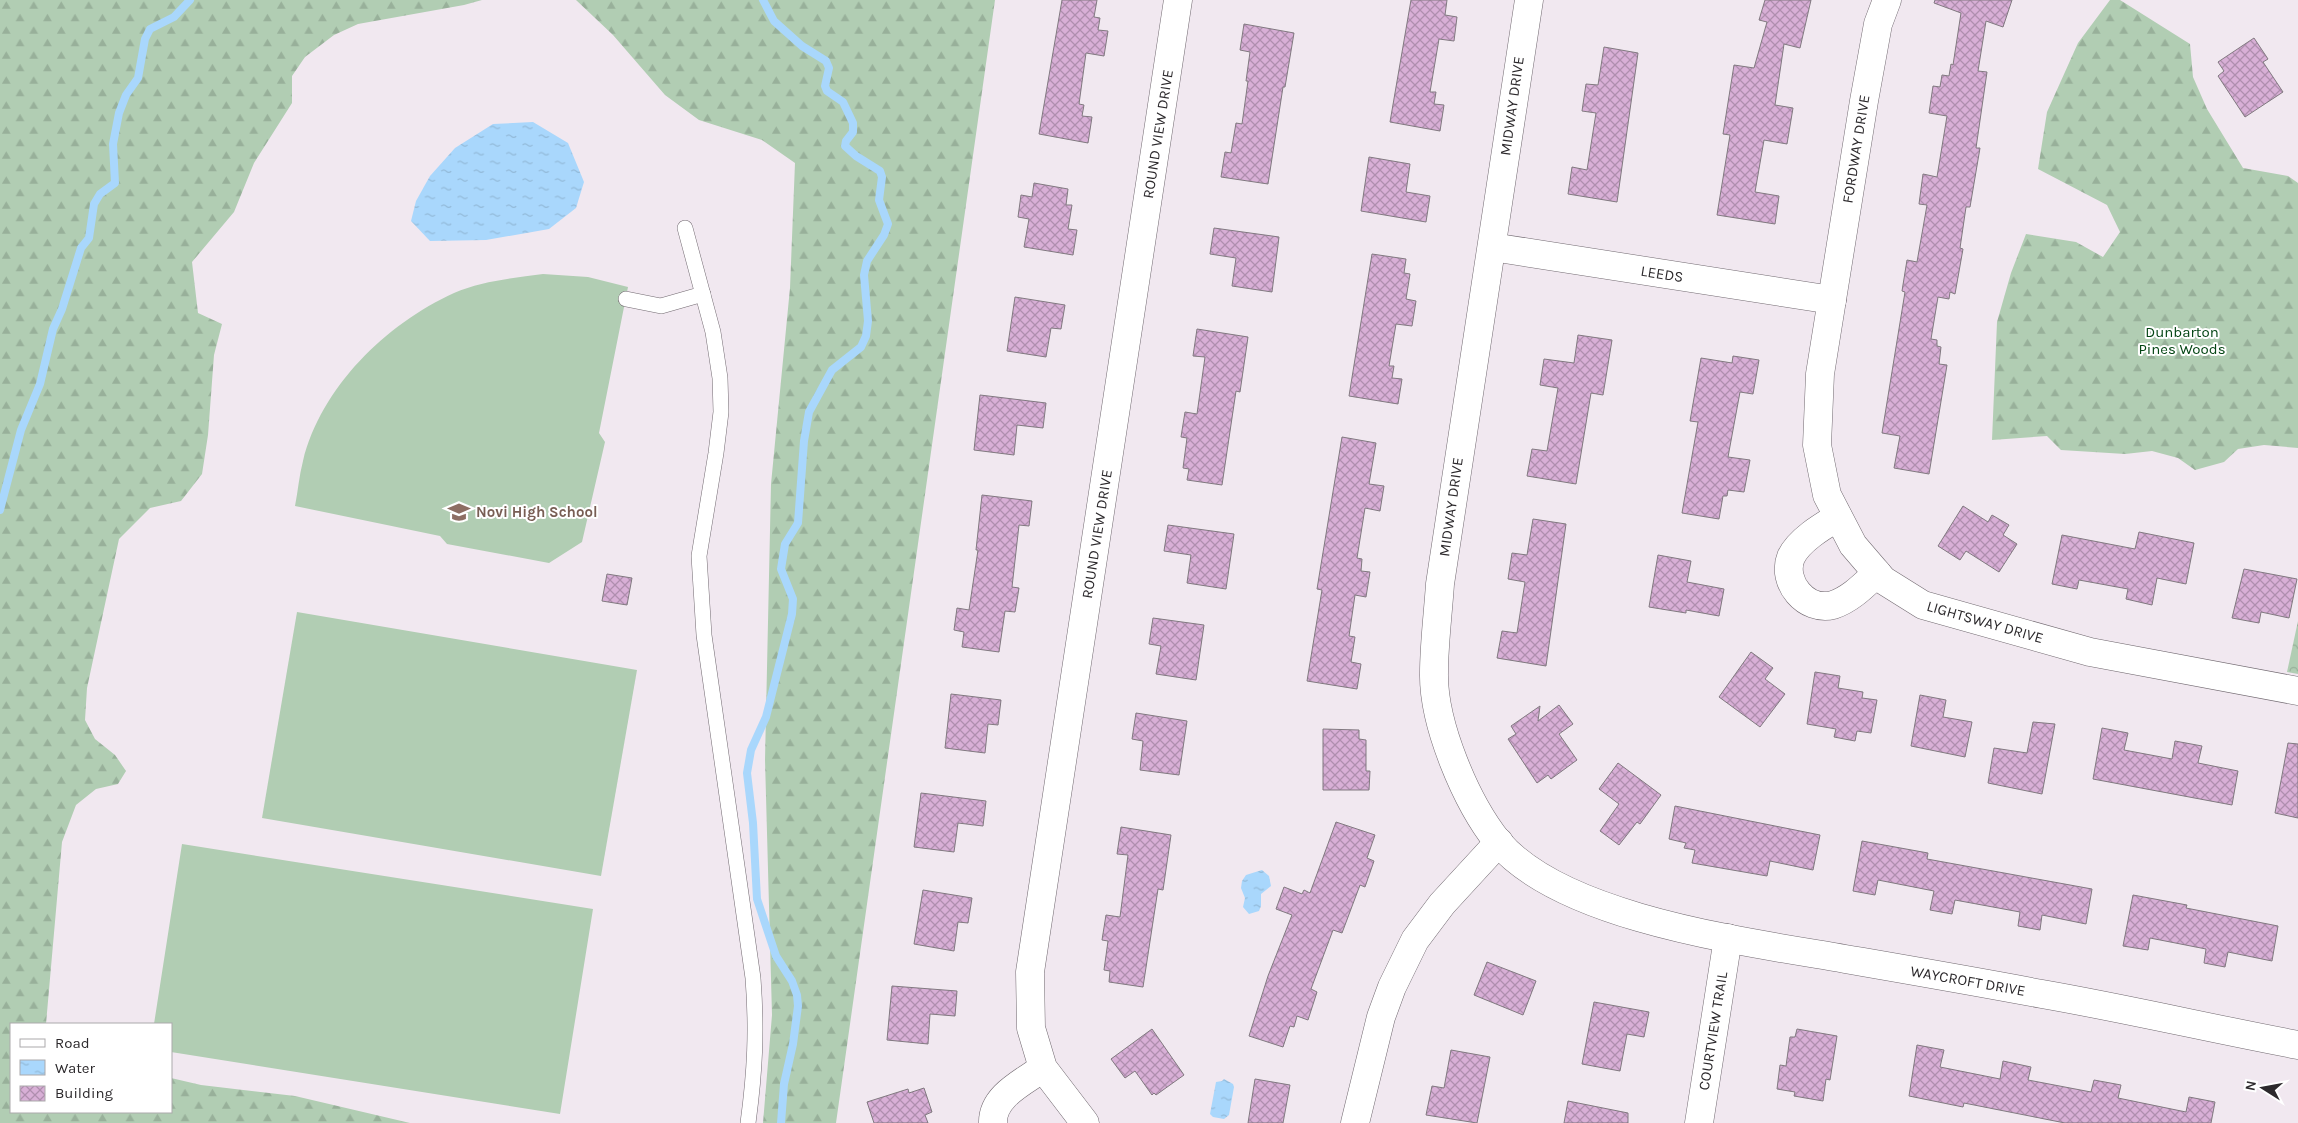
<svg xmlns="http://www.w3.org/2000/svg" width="2298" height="1123" viewBox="0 0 2298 1123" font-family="Karla,sans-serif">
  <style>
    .forest { fill: url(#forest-firs) }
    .park { fill: url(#park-crowns) }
    .pitch { fill: #b1cdb3 }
    .water { fill: url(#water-ripples) }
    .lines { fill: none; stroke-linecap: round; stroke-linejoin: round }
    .stream { stroke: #a9d7fc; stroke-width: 8 }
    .building { fill: url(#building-cross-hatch); stroke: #817980 }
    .service-casing { stroke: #726a71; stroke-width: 16 }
    .minor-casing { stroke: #726a71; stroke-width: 29 }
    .service { stroke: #fff; stroke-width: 15 }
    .minor { stroke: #fff; stroke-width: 28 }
    .labels { text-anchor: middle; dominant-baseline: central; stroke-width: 4; stroke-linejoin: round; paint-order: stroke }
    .street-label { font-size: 15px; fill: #2c292c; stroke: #fff }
    .park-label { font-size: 15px; fill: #034513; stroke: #fff }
    .education-label { font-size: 15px; font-weight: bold; fill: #785e54; stroke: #fff; text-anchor: start }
  </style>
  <defs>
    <pattern id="forest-firs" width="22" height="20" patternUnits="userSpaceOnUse" patternTransform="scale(1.25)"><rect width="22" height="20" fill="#b1cdb3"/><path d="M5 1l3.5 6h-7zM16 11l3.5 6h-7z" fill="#98b09a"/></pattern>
    <pattern id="park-crowns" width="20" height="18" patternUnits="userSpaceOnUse" patternTransform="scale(1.25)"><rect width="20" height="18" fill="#b1cdb3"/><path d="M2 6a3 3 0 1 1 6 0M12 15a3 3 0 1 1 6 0" fill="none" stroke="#98b09a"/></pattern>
    <pattern id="water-ripples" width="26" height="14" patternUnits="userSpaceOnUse" patternTransform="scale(1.25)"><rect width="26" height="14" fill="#a9d7fc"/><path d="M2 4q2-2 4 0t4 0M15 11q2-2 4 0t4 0" fill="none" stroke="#92b9d8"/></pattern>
    <pattern id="building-cross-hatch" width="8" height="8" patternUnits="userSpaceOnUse" patternTransform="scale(1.25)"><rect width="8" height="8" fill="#d8afd6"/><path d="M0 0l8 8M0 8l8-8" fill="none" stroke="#af8eae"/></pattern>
  </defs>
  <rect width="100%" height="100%" fill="#f1e8f0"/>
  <g class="forest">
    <polygon points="0,0 482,0 464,5 358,24 334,35 305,57 292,76 292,103 254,163 234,212 192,262 198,313 222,324 214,355 208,435 202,474 181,501 150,508 119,539 87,688 85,720 95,739 115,755 126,771 118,784 96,789 76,805 62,842 46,1024 11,1024 11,1112 171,1112 171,1078 201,1085 295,1096 410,1123 0,1123"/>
    <polygon points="576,0 995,0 836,1123 763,1123 772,1015 765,760 771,484 790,288 795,163 762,140 699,120 665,95 613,35"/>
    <polygon points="2110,0 2120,0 2190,44 2193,77 2207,109 2243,168 2288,176 2298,183 2298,448 2264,445 2238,449 2224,462 2195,470 2178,458 2152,451 2125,454 2061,450 2047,436 1992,440 1997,322 2011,273 2026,234 2076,242 2103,257 2120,232 2107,205 2038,169 2047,112 2078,43"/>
  </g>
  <polygon class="park" points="2298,621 2298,674 2287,672"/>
  <g class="pitch">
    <path d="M 543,274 L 588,277 L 628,287 L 599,433 L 605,442 L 582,542 L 549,563 L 447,544 L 440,536 L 295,506 C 298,491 299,476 303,461 C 321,387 386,324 454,293 C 482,281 513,278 543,274 Z"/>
    <polygon points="297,612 637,670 601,876 262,818"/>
    <polygon points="182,844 593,909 560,1114 171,1052 171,1024 154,1024"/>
  </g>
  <g class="water">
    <polygon points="533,122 568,143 584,182 576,208 549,229 486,240 430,241 411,221 416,201 430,176 455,148 493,124"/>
    <polygon points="1262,870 1269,876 1271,886 1261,894 1261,906 1259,911 1249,914 1243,907 1245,898 1241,888 1242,881 1246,875"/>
    <polygon points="1224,1079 1233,1084 1234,1087 1229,1115 1224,1119 1213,1117 1210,1114 1216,1082 1222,1081"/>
  </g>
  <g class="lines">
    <g class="stream">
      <polyline points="763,0 774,21 802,46 826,61 829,68 825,86 827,91 843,102 853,123 853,132 846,141 845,146 856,156 880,171 882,177 879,200 888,224 884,235 867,261 864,275 868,321 866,336 861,347 832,370 809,412 804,441 798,523 785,544 781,569 793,599 792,614 766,717 751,750 747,773 753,823 757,899 776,956 792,981 797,995 798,1006 793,1044 784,1084 781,1123"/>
      <polyline points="0,510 21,430 40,384 53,329 62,309 81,248 89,238 94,204 100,194 115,183 113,144 119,113 126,95 138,78 145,39 150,29 174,17 190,0"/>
    </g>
  </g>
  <g class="building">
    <polygon points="1062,0 1097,0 1094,17 1100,18 1098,30 1108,31 1104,56 1086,53 1079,104 1084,105 1082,116 1092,117 1088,143 1039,134"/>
    <polygon points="1411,0 1447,0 1445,15 1457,17 1454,41 1439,39 1430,92 1436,92 1434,104 1444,105 1440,131 1390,122"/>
    <polygon points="1765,0 1811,0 1800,48 1784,44 1775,105 1793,108 1787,144 1764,140 1755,192 1779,196 1775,224 1717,215 1730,135 1723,134 1734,65 1754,68 1767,22 1759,20"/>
    <polygon points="1935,0 2012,0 2003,27 1986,21 1978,71 1987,72 1976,148 1980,148 1970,207 1966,207 1960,248 1963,249 1955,294 1950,292 1949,299 1938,297 1931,339 1937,340 1937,346 1941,347 1939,364 1947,365 1929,474 1894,468 1900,436 1882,433 1905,292 1902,291 1907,260 1917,262 1927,205 1919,204 1923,174 1937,177 1947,116 1929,113 1933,86 1940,87 1942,75 1949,76 1951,64 1953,65 1961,13 1934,3"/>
    <polygon points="1244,24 1294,33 1285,87 1283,87 1268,184 1221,177 1225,152 1231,153 1236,123 1242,124 1248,81 1246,81 1250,52 1240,50"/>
    <polygon points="2254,38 2268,59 2263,62 2283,92 2245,117 2218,76 2224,71 2218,62"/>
    <polygon points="1604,47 1638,53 1617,202 1568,194 1572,167 1587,170 1596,113 1582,111 1586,84 1598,85"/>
    <polygon points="1369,157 1410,164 1406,192 1430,196 1426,222 1361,211"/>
    <polygon points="1034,183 1068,189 1066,205 1072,205 1068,229 1077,230 1073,255 1024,247 1029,219 1018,217 1021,195 1032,197"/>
    <polygon points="1214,228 1279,237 1272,292 1232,286 1236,258 1210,254"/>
    <polygon points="1372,254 1406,259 1404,273 1410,274 1406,299 1416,301 1412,326 1396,324 1389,366 1394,366 1392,378 1402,379 1398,404 1349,396"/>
    <polygon points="1015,297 1065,305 1061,329 1051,328 1046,357 1007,351"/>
    <polygon points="1197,329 1248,337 1240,392 1236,391 1222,485 1187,480 1189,469 1183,468 1187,438 1181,437 1185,412 1197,414 1205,357 1193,356"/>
    <polygon points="1578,335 1612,340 1603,395 1591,393 1576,484 1527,476 1532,449 1547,451 1558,388 1540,385 1544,359 1574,363"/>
    <polygon points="1733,356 1759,360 1753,394 1740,392 1728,457 1750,460 1744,492 1728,490 1727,496 1723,496 1719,519 1682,513 1698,422 1690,421 1701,358 1732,363"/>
    <polygon points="980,395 1046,403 1043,428 1017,425 1014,455 974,450"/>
    <polygon points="1342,437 1376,443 1369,484 1384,486 1380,511 1365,508 1357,558 1362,559 1361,571 1370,572 1366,597 1355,595 1349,636 1355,637 1351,662 1361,664 1357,689 1307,681 1322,590 1317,589"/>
    <polygon points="982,495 1032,501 1029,526 1019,525 1012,587 1019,588 1015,612 1005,611 999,652 962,647 964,632 954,630 957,608 969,610 978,550 976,550"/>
    <polygon points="1963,506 1988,522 1992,515 2009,525 2003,535 2017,544 1999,572 1966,551 1960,560 1938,546"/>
    <polygon points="1533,519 1566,524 1546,666 1497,658 1502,631 1517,633 1525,582 1508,579 1512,553 1527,555"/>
    <polygon points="1168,525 1234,534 1226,589 1187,583 1191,555 1164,551"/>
    <polygon points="2139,532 2194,543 2186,584 2157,578 2152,605 2126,599 2128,589 2079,580 2077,589 2052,584 2062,535 2135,549"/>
    <polygon points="1658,555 1691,561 1687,582 1724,589 1719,616 1686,610 1686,613 1649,607"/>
    <polygon points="2244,569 2297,579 2289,618 2261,612 2259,623 2232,618"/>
    <polygon points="607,574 632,578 627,605 602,601"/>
    <polygon points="1153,618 1204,625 1196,680 1156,674 1161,646 1149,644"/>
    <polygon points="1751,652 1773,668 1765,679 1785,694 1760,727 1719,697"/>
    <polygon points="1815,672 1840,676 1838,688 1863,692 1862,698 1877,700 1871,733 1857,731 1855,741 1834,737 1836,729 1807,724"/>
    <polygon points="951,694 1001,700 998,725 988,724 985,753 945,748"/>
    <polygon points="1920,695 1946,700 1943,717 1972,722 1965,757 1911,746"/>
    <polygon points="1559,705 1573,724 1559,734 1577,760 1551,779 1548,775 1537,783 1508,739 1516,734 1511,726 1540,706 1538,721"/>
    <polygon points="1136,713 1187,721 1179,775 1140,770 1143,741 1132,739"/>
    <polygon points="2033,722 2055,724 2042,794 1988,783 1994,748 2027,753"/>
    <polygon points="2102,728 2128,733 2124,750 2172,759 2175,741 2202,746 2198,763 2238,771 2232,805 2093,779"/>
    <polygon points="1323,729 1359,730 1359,739 1366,740 1366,771 1370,771 1369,790 1323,790"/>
    <polygon points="2288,743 2298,744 2298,818 2275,813"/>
    <polygon points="1618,763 1661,795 1640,824 1637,822 1619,845 1600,831 1619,804 1599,789"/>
    <polygon points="921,793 986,801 983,826 958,823 954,852 914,847"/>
    <polygon points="1675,806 1820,835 1813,870 1770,861 1767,876 1692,863 1695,850 1684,848 1686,843 1669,839"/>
    <polygon points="1336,822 1375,835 1367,858 1374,861 1365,887 1360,885 1342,933 1333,930 1311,989 1317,992 1308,1020 1297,1016 1294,1027 1290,1026 1283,1047 1249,1036 1268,976 1292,915 1276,909 1284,887 1302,894 1304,890 1310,893"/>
    <polygon points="1121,827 1171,835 1163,890 1158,889 1143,987 1109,982 1110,971 1104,970 1108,941 1102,940 1106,915 1120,917 1128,855 1117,854"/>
    <polygon points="1862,841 1928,853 1927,859 2092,889 2086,924 2042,915 2040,930 2018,926 2020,912 1955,900 1952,914 1930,910 1934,891 1878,880 1875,895 1853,891"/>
    <polygon points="923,890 972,898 968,923 958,922 954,951 914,944"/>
    <polygon points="2133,895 2187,905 2186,908 2278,926 2272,961 2228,952 2225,967 2204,963 2206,949 2150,938 2148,950 2123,946"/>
    <polygon points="1487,962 1536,981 1523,1015 1474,995"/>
    <polygon points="892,986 957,991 955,1016 930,1014 928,1044 887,1040"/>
    <polygon points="1594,1002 1649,1012 1644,1037 1627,1034 1620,1071 1582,1064"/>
    <polygon points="1152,1029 1184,1075 1156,1095 1154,1093 1152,1095 1135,1071 1125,1078 1111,1059"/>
    <polygon points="1797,1029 1837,1036 1830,1080 1826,1079 1823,1101 1794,1096 1795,1092 1777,1089 1780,1065 1786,1066 1790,1037 1795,1037"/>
    <polygon points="1917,1045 1944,1050 1940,1067 2000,1079 2003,1061 2031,1067 2028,1080 2091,1092 2094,1080 2121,1085 2118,1098 2186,1112 2189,1097 2215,1102 2211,1123 2065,1123 1964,1103 1963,1107 1909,1096"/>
    <polygon points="1451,1050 1490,1057 1477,1123 1426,1115 1432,1086 1444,1088"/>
    <polygon points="1255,1079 1290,1085 1283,1123 1248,1123"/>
    <polygon points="924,1088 932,1112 925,1115 928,1123 874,1123 867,1102 908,1089 909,1093"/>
    <polygon points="1568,1101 1628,1113 1628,1123 1564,1123"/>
  </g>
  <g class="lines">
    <g class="service-casing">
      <g id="service">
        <path d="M 685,228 L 713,332 L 720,378 L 721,412 L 716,453 L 699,556 L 704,635 L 753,978 C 757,1030 755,1071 748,1123"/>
        <polyline points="626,299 661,306 703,294"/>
      </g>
    </g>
    <g class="minor-casing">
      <g id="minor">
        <path d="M 1529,0 L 1440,584 C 1438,614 1434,644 1434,673 C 1433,724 1466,802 1498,842 C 1561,917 1740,941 1834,957 C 1903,969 1973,981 2042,994 C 2128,1009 2213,1029 2298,1045"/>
        <polyline points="1887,0 1878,24 1864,101 1820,374 1817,445 1827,495 1853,545 1883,580 1923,605 2090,652 2298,691"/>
        <polyline points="1492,247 1832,300"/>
        <path d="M 1838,517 C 1823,526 1799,540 1791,557 C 1781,582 1806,612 1833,605 C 1851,599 1864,585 1877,573"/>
        <path d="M 993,1123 C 992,1096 1024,1082 1043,1068"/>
        <polyline points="1085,1123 1043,1068 1031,1028 1030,972 1178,0"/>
        <polyline points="1355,1123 1381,1017 1392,987 1415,940 1442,904 1499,842"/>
        <polyline points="1699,1123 1728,938"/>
      </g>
    </g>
    <use href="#service" class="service"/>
    <use href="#minor" class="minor"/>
  </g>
  <defs>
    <g id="school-bare" transform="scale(1.725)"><path d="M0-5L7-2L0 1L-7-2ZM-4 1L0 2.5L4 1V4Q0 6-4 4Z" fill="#8d6e63" stroke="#fff" stroke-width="2.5" paint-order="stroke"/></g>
  </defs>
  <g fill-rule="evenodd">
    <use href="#school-bare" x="459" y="512"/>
  </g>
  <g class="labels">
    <g class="street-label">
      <text transform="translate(1512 106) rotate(-82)">MIDWAY DRIVE</text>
      <text transform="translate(1158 134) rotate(-81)">ROUND VIEW DRIVE</text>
      <text transform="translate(1856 149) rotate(-81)">FORDWAY DRIVE</text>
      <text transform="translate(1662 274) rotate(9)">LEEDS</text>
      <text transform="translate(1451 507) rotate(-82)">MIDWAY DRIVE</text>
      <text transform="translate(1097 534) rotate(-81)">ROUND VIEW DRIVE</text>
      <text transform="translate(1985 622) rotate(16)">LIGHTSWAY DRIVE</text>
      <text transform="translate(1968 981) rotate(10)">WAYCROFT DRIVE</text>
      <text transform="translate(1713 1031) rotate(-81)">COURTVIEW TRAIL</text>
    </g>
    <g class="park-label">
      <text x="2182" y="332">Dunbarton<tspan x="2182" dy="17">Pines Woods</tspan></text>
    </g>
    <g class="education-label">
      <text x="476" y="512">Novi High School</text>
    </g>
  </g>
  <rect x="10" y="1023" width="162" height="90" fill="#ffffff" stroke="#aba9ab"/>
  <rect x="20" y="1039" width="25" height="8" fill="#ffffff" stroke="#aba9ab"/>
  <text x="55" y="1048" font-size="15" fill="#2c292c">Road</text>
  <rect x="20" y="1060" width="25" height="15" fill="url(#water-ripples)" stroke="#aba9ab"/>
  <text x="55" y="1073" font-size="15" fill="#2c292c">Water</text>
  <rect x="20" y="1086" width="25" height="15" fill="url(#building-cross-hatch)" stroke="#aba9ab"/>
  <text x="55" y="1098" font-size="15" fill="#2c292c">Building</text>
  <g transform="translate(2263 1088) rotate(281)" stroke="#ffffff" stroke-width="4" paint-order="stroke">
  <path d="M0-4L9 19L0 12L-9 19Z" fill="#2c292c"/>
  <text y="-8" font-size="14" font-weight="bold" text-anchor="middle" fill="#2c292c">N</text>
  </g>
</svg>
